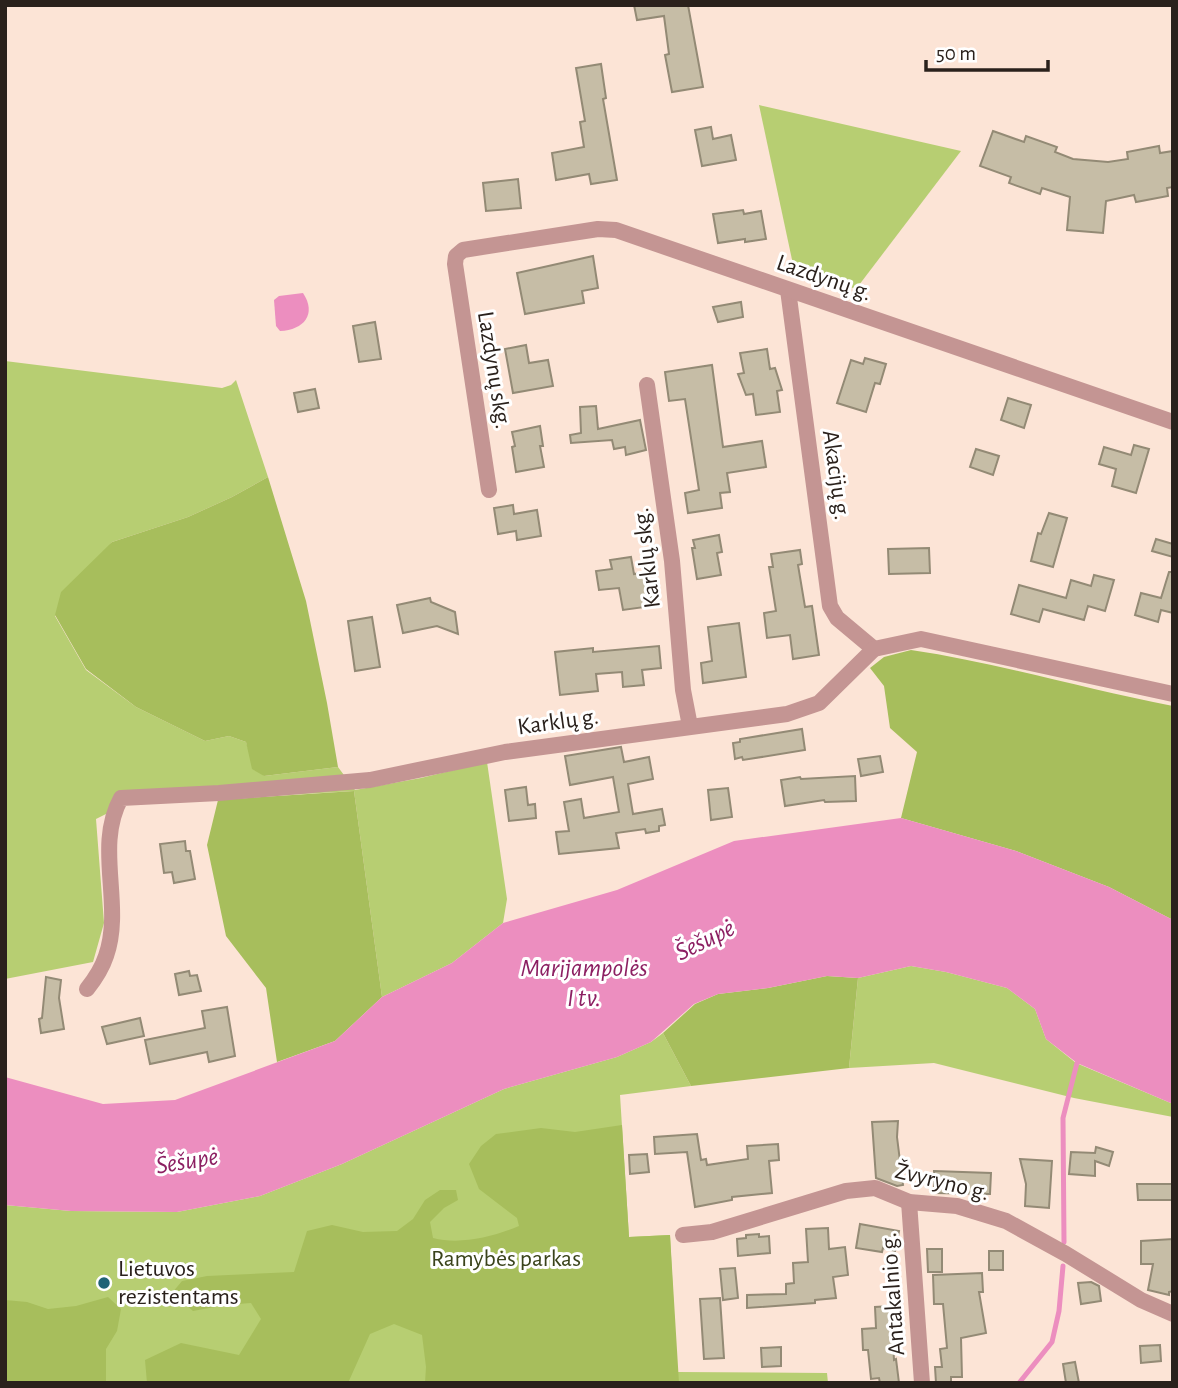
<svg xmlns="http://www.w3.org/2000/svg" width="1178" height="1388" viewBox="0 0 1178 1388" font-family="'Alegreya Sans',sans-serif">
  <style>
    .green { fill: #b7ce72 }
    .forest { fill: #a7be5c }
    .water { fill: #ec8ebf }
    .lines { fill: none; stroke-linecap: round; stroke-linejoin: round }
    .stream { stroke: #ec8ebf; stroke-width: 5 }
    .building { fill: #c6bda6; stroke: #938a75; stroke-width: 2 }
    .street { stroke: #c49593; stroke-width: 16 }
    .poi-dot { fill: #206376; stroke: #fff; stroke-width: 2.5 }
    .labels { text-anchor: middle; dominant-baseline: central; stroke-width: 6; stroke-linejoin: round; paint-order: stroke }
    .street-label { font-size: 24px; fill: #2a211c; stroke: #fff }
    .park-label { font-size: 24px; fill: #3a431b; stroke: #fff }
    .poi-label { font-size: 24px; fill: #2a211c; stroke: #fff; text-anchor: start }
    .water-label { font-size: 26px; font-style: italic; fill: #8c1f62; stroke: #fff }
  </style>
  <rect width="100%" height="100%" fill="#fce4d6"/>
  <g class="green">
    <polygon points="759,105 961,151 856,289 794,269"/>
    <polygon points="5,361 222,388 231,385 236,380 268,477 232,497 188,517 112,542 55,616 86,670 136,707 205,741 229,736 246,742 250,754 264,776 338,767 355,790 421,778 487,762 507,899 503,923 452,963 382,997 354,791 126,804 96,819 104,923 93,962 5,979"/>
    <polygon points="911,966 946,972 1007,988 1035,1009 1046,1039 1076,1063 1173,1104 1173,1117 1074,1098 934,1063 849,1068 858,978"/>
    <polygon points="663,1033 691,1086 620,1095 629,1237 670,1235 677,1372 827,1373 828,1383 5,1383 5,1205 71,1211 177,1212 260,1196 342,1164 504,1089 617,1057 651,1042"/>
  </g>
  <g class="forest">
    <polygon points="268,477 306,601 327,703 338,767 264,776 252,769 246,742 229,736 205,741 136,707 86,669 55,615 61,592 112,542 188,517 232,497"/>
    <path d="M 911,650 C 999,663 1085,689 1173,706 L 1173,920 L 1109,887 L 1016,851 L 901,818 L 917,752 L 890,728 L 884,686 L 870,668 L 884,657 Z"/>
    <polygon points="354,791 382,997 335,1041 277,1062 266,988 226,936 207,845 218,800"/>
    <polygon points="827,976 858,978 849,1068 691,1086 663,1033 695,1004 718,994 768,988"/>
    <path d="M 622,1125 L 629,1237 L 670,1235 L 679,1383 L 425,1383 L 426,1367 L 422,1335 L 394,1324 L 370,1334 L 348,1383 L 147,1383 L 145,1360 L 181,1343 L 239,1355 L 261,1319 L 251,1303 L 225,1305 L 193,1311 L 172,1293 L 182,1281 L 207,1276 L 294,1272 L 307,1231 L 332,1225 L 363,1232 L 397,1231 L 413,1219 L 425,1200 L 440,1190 L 456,1190 L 458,1200 L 444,1208 L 430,1222 L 433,1238 C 460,1245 493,1237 519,1226 L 517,1218 L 479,1189 L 469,1164 L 481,1146 L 496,1134 L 541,1128 L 575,1132 Z"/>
    <polygon points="108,1297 121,1309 117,1331 106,1349 106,1383 5,1383 5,1300 27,1302 48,1309 76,1306"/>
  </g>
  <g class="water">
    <path d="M 303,293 C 317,314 304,330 280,331 L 276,326 L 274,300 L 279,296 Z"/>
    <polygon points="901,818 1016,851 1109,887 1173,920 1173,1104 1077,1063 1046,1039 1035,1009 1007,988 946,972 911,966 858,978 827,976 768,988 718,994 694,1004 651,1042 617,1057 504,1089 342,1164 260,1196 177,1212 71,1211 5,1205 5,1077 103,1104 175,1100 335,1041 382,997 452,963 503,923 617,890 734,841"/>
  </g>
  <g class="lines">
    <g class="stream">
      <polyline points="1064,1242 1063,1118 1077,1063"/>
      <polyline points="1019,1383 1052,1342 1059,1311 1063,1266"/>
    </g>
  </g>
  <g class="building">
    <polygon points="634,5 688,5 703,87 672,92 665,55 669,54 664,16 637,20"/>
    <polygon points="601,64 606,98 603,99 617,180 591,184 589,174 556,180 552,153 584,147 580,122 585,121 576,68"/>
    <polygon points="711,127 713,139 731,135 736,160 702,166 695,130"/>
    <polygon points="993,131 1024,142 1026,136 1057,147 1055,152 1073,159 1108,162 1128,159 1127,152 1159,146 1160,153 1173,151 1173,187 1167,188 1168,196 1136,202 1134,195 1106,201 1103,233 1067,230 1070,197 1042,188 1040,194 1009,183 1011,177 980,166"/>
    <polygon points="518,179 521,208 486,211 483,183"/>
    <polygon points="743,210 744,214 761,211 766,239 745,242 745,239 718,243 713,214"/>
    <polygon points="593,256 598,288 582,291 584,303 525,314 517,273"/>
    <polygon points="741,302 743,317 718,322 713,307"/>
    <polygon points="375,322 381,359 359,362 353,326"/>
    <polygon points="526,345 529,363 548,360 553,386 513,393 505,349"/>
    <polygon points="767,349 770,369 775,368 782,390 777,391 780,412 756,415 753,394 746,395 738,374 744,373 740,353"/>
    <polygon points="865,358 886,364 880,384 875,383 866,412 837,403 851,360 863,364"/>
    <polygon points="712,365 723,447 762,441 766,467 727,473 730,492 720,493 722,508 688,513 685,493 699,490 685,399 669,401 665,372"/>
    <polygon points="315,389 319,408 298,412 294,393"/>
    <polygon points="1008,398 1031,405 1024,428 1001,420"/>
    <polygon points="596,406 598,429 640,420 646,450 626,455 625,447 614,449 612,440 571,443 570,435 581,433 580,407"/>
    <polygon points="540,426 543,446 540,446 544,467 516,472 512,447 515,446 512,432"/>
    <polygon points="1134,445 1149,449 1136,493 1112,486 1116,469 1099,464 1104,447 1131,455"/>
    <polygon points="976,449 999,456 993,475 970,467"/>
    <polygon points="513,505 514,514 537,510 541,536 517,540 516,531 498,534 494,508"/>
    <polygon points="1049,513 1067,518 1053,567 1031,561 1038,533 1041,534"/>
    <polygon points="719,535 722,552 717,553 721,575 697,579 692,548 695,548 693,540"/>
    <polygon points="1156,539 1173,544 1173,557 1152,551"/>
    <polygon points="929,548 930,573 889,574 888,549"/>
    <polygon points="800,550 802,564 798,565 805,607 812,606 819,655 793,659 790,635 767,638 764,613 776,611 769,567 773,567 771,554"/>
    <polygon points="631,557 634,574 648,572 652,606 623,610 619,588 599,590 596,571 612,569 610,560"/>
    <polygon points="1169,572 1173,572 1173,613 1161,610 1158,622 1135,615 1141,593 1161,598"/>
    <polygon points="1094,575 1114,580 1105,611 1088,606 1084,620 1043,609 1039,622 1011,614 1019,585 1066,598 1071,580 1091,586"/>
    <polygon points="430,598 431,602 455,612 458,634 437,626 403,633 397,605"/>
    <polygon points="372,617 380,667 355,671 348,621"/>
    <polygon points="739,623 746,677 703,683 701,663 712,661 708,627"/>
    <polygon points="659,646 661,668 642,670 644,685 623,687 622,672 596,674 598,691 560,695 555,652 593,648 593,652"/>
    <polygon points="802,729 805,750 743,760 742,757 735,759 733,743 740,742 740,739"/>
    <polygon points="621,747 624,762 649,757 653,779 628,784 633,814 662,809 665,825 659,826 659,831 646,833 645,829 616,833 619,848 559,854 556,832 569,831 564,802 581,799 584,818 619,812 613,777 570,785 565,756"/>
    <polygon points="880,756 883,772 861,776 858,759"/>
    <polygon points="855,776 856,801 825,802 824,800 785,806 781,780 800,777 801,779"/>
    <polygon points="526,787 528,805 535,804 536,818 509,821 505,790"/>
    <polygon points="728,788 732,817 711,820 708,790"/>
    <polygon points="185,841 186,851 190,851 195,879 174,883 172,872 164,873 160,844"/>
    <polygon points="189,971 190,976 197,975 201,991 179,995 175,974"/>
    <polygon points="46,977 61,980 59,998 64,1029 41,1033 39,1019 42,1018"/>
    <polygon points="227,1007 235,1056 209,1062 207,1052 150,1064 145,1040 205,1028 202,1011"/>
    <polygon points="140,1018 144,1036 107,1044 102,1027"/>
    <polygon points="898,1121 897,1137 903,1185 897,1186 876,1178 872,1122"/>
    <polygon points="697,1134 701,1160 706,1159 707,1165 748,1159 747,1146 778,1144 779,1160 769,1161 772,1193 732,1197 732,1200 695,1207 687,1152 655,1154 654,1137"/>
    <polygon points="1096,1147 1113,1152 1109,1166 1095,1161 1095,1176 1069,1174 1071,1152 1095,1153"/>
    <polygon points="647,1154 649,1172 630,1174 629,1155"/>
    <polygon points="1020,1159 1052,1161 1049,1208 1025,1206 1026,1184"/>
    <polygon points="934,1171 991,1173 990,1194 934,1193"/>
    <polygon points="1137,1184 1173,1184 1173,1200 1138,1200"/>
    <polygon points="860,1224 899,1231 895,1251 883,1248 882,1252 856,1248"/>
    <polygon points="828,1228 829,1249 845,1247 848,1275 833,1277 836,1298 815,1300 815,1303 747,1308 747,1295 786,1294 786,1284 794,1283 793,1263 808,1262 806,1229"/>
    <polygon points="759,1234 759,1237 769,1236 770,1253 738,1256 737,1239 746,1238 746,1235"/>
    <polygon points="1173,1239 1173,1291 1169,1292 1169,1295 1148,1290 1153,1264 1141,1264 1141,1241"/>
    <polygon points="927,1249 942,1249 942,1272 928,1272"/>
    <rect x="989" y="1251" width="14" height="19"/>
    <polygon points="735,1268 738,1298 723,1300 720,1269"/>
    <polygon points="982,1273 983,1292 979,1292 986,1333 961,1338 962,1377 951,1377 951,1383 936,1383 935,1367 942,1367 940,1349 947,1348 943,1304 934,1304 933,1275"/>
    <polygon points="1091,1282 1099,1286 1101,1301 1081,1304 1078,1283"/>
    <polygon points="720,1298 724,1358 704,1359 700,1299"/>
    <polygon points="891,1306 894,1360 896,1359 899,1383 880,1383 879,1378 871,1379 868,1350 863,1350 862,1329 876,1328 875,1307"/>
    <polygon points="1160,1345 1161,1361 1141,1363 1140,1346"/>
    <polygon points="781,1347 781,1366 762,1367 761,1348"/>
    <polygon points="1075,1362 1079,1383 1066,1383 1063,1364"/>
  </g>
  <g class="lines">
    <g class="street">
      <polyline points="788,290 830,606 837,618 874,649"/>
      <polyline points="647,385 672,561 683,690 690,726"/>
      <polyline points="489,490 455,264 456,256 463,250 598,229 616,230 1173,422"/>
      <path d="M 87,989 C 95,979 102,968 106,956 C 124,904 94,847 121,798 L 219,793 L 370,780 L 505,752 L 787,714 L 819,703 L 874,649 L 921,639 L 1173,694"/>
      <polyline points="909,1202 922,1383"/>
      <polyline points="683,1235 712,1232 846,1191 875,1188 909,1202 957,1206 1006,1221 1066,1254 1141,1300 1173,1314"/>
    </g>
  </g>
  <circle class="poi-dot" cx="104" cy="1283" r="7"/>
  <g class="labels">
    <g class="street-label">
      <text transform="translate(824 278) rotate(19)">Lazdynų g.</text>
      <text transform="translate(494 370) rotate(81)">Lazdynų skg.</text>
      <text transform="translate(836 475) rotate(82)">Akacijų g.</text>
      <text transform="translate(647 558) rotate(-97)">Karklų skg.</text>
      <text transform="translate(558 722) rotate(-8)">Karklų g.</text>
      <text transform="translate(942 1182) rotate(14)">Žvyryno g.</text>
      <text transform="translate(893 1294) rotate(-94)">Antakalnio g.</text>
    </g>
    <g class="park-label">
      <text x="506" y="1259">Ramybės parkas</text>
    </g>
    <g class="poi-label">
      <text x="118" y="1269">Lietuvos<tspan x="118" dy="28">rezistentams</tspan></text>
    </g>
    <g class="water-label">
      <text transform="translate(705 940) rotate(-26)">Šešupė</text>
      <text x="584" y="968">Marijampolės<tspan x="584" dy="30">I tv.</tspan></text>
      <text transform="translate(187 1161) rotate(-9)">Šešupė</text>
    </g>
  </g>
  <rect width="1178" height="1388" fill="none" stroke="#2a211c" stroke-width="14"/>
  <path d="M926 60v10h122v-10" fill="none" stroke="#2a211c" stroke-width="3.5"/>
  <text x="936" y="60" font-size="21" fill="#2a211c" stroke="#ffffff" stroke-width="5" paint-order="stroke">50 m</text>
</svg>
